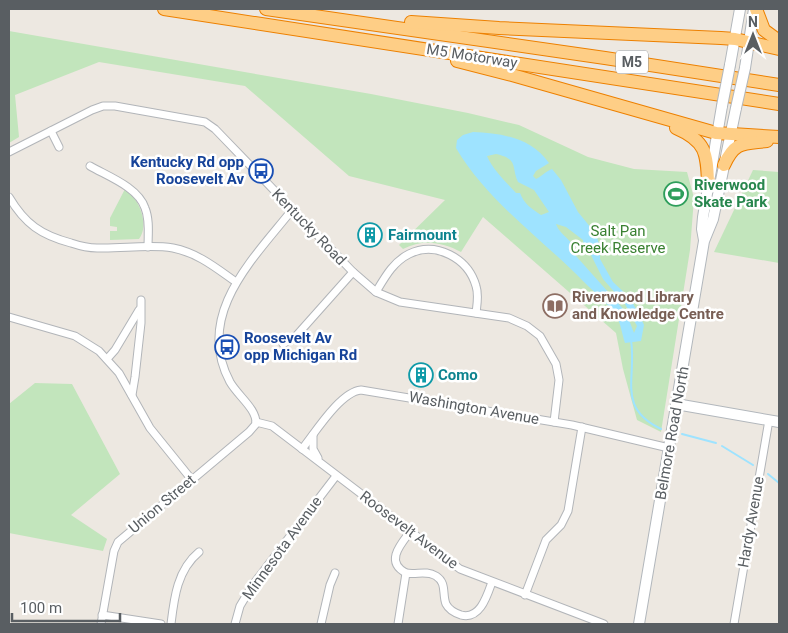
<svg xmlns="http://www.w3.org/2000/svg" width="788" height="633" viewBox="0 0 788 633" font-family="Roboto,sans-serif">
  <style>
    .green { fill: #c2e5bc }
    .water { fill: #9ee3ff; fill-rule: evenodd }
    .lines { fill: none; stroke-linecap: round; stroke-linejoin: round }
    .stream { stroke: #9ee3ff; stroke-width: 2 }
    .minor-casing { stroke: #b2b5b9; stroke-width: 9 }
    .secondary-casing { stroke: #b2b7bc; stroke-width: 12 }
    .motorway-casing { stroke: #ed8000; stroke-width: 14 }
    .minor { stroke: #fff; stroke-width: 7 }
    .secondary { stroke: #fff; stroke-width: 10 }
    .motorway { stroke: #fece86; stroke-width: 12 }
    .secondary-bridge-casing { stroke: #b2b7bc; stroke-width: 12; stroke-linecap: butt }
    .secondary-bridge { stroke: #fff; stroke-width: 10 }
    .labels { text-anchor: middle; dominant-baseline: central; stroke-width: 5; stroke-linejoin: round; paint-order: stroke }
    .shield { fill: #fff; stroke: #8b8e91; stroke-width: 1 }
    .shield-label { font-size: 14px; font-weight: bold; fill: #595e62 }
    .street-label { font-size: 15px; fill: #595e62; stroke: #fff }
    .transit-label { font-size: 15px; font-weight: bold; fill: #164399; stroke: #fff; text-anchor: end }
    .leisure-label { font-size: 15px; font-weight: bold; fill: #27864d; stroke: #fff; text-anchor: start }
    .park-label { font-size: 15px; fill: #3a8132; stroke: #fff }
    .culture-label { font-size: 15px; font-weight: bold; fill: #0d838f; stroke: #fff; text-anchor: start }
    .education-label { font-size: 15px; font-weight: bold; fill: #785e54; stroke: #fff; text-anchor: start }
  </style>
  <rect width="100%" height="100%" fill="#ede8e1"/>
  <g class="green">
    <path d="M 9,31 L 371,94 L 468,113 L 519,125 L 588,157 L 634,169 L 687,172 L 694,198 L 690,250 L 661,432 L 637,420 L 623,369 L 616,333 L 483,217 L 461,252 C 442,242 423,239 403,249 L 399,245 L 445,200 L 349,176 L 245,86 L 99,62 L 15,95 L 19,137 L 9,143 Z"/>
    <polygon points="753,170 779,172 779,263 714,252"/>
    <path d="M 125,189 C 139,198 150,225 139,239 L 110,240 L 110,231 L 117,231 L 117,227 L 110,226 L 110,218 Z"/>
    <polygon points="35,383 72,384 120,474 71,515 107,539 103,551 9,533 9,404"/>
  </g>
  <path class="water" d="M 473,132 C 502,133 531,138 549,163 L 536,171 L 533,176 L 536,179 C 543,176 544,172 552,169 L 561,180 L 578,212 L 596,234 L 600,247 L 600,259 L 613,282 L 629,297 L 639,314 L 644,325 L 641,341 L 625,343 C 622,334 621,325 617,317 C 609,304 594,292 583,281 C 540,237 488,202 456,148 L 457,140 L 463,135 ZM 496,154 C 519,159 511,167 518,182 L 534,190 L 549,212 L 541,215 C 532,209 524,204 520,193 L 516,193 C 506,182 493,170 487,156 ZM 556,224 L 566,227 L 583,240 L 584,247 L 591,255 L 603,279 L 625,304 L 637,326 L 634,333 L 626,312 L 576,256 C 577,242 560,236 556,224 Z"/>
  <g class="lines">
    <g class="stream">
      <path d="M 631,340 C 637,379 616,407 661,429"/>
      <polyline points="682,434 716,443"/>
      <polyline points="722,446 753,465"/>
      <polyline points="768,474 779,483"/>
    </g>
    <g class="minor-casing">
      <g id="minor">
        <polyline points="51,131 59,147"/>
        <polyline points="9,152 92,110 103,106 115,106 205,122 215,129 353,272 376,292 400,302 509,318 527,326 540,336 556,364 559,380 554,422"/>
        <path d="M 90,166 C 107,176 138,187 145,208 C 150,220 148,235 148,247"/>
        <path d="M 9,197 C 25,224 41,235 71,243 C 80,246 88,248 97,248 C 122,249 148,244 173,248 C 198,253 216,268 236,282"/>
        <path d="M 376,292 C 385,277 393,262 409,254 C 436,241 468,258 476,286 C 479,295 477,304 476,313"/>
        <polyline points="9,317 75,336 99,351 119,373 150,428 192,480"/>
        <polyline points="283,344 296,336 353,272"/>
        <polyline points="107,359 115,350 139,310"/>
        <polyline points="132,395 135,377 141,323 141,300"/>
        <polyline points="256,422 272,426 460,569 604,624"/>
        <polyline points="313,435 313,449 318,458"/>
        <path d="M 302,449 C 315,433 340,392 361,390 L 572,425 L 669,448"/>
        <path d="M 406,573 C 385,562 400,545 410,532"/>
        <polyline points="525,595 546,540 561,525 568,511 582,427"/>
        <polyline points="102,615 161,624"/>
        <path d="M 101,624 L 114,551 L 118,542 L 249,432 L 256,424 C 257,409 238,396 230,382 C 194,315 253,259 292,210"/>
        <path d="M 171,624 C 174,599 177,570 199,552"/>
        <polyline points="235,624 240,606 252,586 336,476"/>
        <polyline points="321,624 330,585 335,573"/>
        <path d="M 398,624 L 406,573 C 417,575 426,570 436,576 C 447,583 442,594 446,604 C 449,610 455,613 461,615 C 480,620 487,596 492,582"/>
        <polyline points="734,624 769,420"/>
      </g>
    </g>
    <g class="secondary-casing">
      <g id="secondary">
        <polyline points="730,65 740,9"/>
        <polyline points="745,68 754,9"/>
        <polyline points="704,240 702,229 703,217 722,106"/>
        <polyline points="676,404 779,422"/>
        <polyline points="639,624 704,241 713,219 736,108"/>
      </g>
    </g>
    <g class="motorway-casing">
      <g id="motorway">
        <polyline points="164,9 779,104"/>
        <polyline points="266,9 605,58 779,85"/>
        <polyline points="756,9 764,30 779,41"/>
        <polyline points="411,22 499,28 721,38 735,39 779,49"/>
        <polyline points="457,61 512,75 716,133 779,137"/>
        <path d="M 676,128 C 706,141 707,153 708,183"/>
        <path d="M 724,165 C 735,141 743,144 767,141"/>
      </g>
    </g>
    <use href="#minor" class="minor"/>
    <use href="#secondary" class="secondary"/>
    <use href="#motorway" class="motorway"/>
    <g class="secondary-bridge-casing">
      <g id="secondary-bridge">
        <polyline points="722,106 730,65"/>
        <polyline points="736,108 745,68"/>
      </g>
    </g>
    <use href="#secondary-bridge" class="secondary-bridge"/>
  </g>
  <defs>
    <g id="bus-ring" transform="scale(1.25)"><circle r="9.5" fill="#fff" stroke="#1a4fb4" stroke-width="1.5"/><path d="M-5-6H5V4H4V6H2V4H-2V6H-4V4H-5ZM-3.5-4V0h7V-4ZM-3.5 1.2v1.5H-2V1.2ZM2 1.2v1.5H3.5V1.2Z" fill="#1a4fb4"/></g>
    <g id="stadium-ring" transform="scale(1.25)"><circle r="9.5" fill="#fff" stroke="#2e9e5b" stroke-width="1.5"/><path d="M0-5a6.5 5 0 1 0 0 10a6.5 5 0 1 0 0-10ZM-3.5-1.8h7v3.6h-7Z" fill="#2e9e5b"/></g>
    <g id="building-ring" transform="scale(1.25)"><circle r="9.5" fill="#fff" stroke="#0f9aa8" stroke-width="1.5"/><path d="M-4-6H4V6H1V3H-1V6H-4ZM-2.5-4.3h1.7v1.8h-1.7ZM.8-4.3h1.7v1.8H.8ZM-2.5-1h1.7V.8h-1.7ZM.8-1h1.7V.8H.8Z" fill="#0f9aa8"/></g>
    <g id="library-ring" transform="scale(1.25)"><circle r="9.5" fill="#fff" stroke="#8d6e63" stroke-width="1.5"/><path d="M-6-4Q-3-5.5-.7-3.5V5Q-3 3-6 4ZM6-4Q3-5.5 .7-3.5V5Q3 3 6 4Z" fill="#8d6e63"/></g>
  </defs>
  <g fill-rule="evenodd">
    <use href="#bus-ring" x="261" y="171"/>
    <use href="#stadium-ring" x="676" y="194"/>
    <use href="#building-ring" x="370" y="235"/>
    <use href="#library-ring" x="555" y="306"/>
    <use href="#bus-ring" x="227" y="347"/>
    <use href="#building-ring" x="421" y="375"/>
  </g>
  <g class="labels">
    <rect class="shield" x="616" y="50.5" width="32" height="23" rx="4"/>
    <g class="shield-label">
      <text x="632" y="62">M5</text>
    </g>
    <g class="street-label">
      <text transform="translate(472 56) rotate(9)">M5 Motorway</text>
      <text transform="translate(309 227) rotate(46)">Kentucky Road</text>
      <text transform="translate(474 408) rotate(10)">Washington Avenue</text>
      <text transform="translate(672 433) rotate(-80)">Belmore Road North</text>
      <text transform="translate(162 504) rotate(-40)">Union Street</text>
      <text transform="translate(751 522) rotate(-80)">Hardy Avenue</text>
      <text transform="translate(409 530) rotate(37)">Roosevelt Avenue</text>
      <text transform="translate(282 548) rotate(-54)">Minnesota Avenue</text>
    </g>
    <g class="transit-label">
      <text x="244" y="162">Kentucky Rd opp<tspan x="244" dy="17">Roosevelt Av</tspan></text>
      <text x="244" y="338" text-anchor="start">Roosevelt Av<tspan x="244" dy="17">opp Michigan Rd</tspan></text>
    </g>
    <g class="leisure-label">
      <text x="694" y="185">Riverwood<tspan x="694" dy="17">Skate Park</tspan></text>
    </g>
    <g class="park-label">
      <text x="618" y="231">Salt Pan<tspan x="618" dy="17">Creek Reserve</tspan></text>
    </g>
    <g class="culture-label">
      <text x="388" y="235">Fairmount</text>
      <text x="438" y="375">Como</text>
    </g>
    <g class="education-label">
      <text x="572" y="297">Riverwood Library<tspan x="572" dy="17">and Knowledge Centre</tspan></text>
    </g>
  </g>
  <rect width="788" height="633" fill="none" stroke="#595e62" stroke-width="20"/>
  <g transform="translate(753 35)" stroke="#ffffff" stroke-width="4" paint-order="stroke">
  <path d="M0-4L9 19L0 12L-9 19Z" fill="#595e62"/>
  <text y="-8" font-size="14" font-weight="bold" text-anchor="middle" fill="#595e62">N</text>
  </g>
  <path d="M12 613v8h108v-8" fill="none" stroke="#595e62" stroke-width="2.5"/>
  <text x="20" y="613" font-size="15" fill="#595e62" stroke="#ffffff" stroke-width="4" paint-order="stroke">100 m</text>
</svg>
